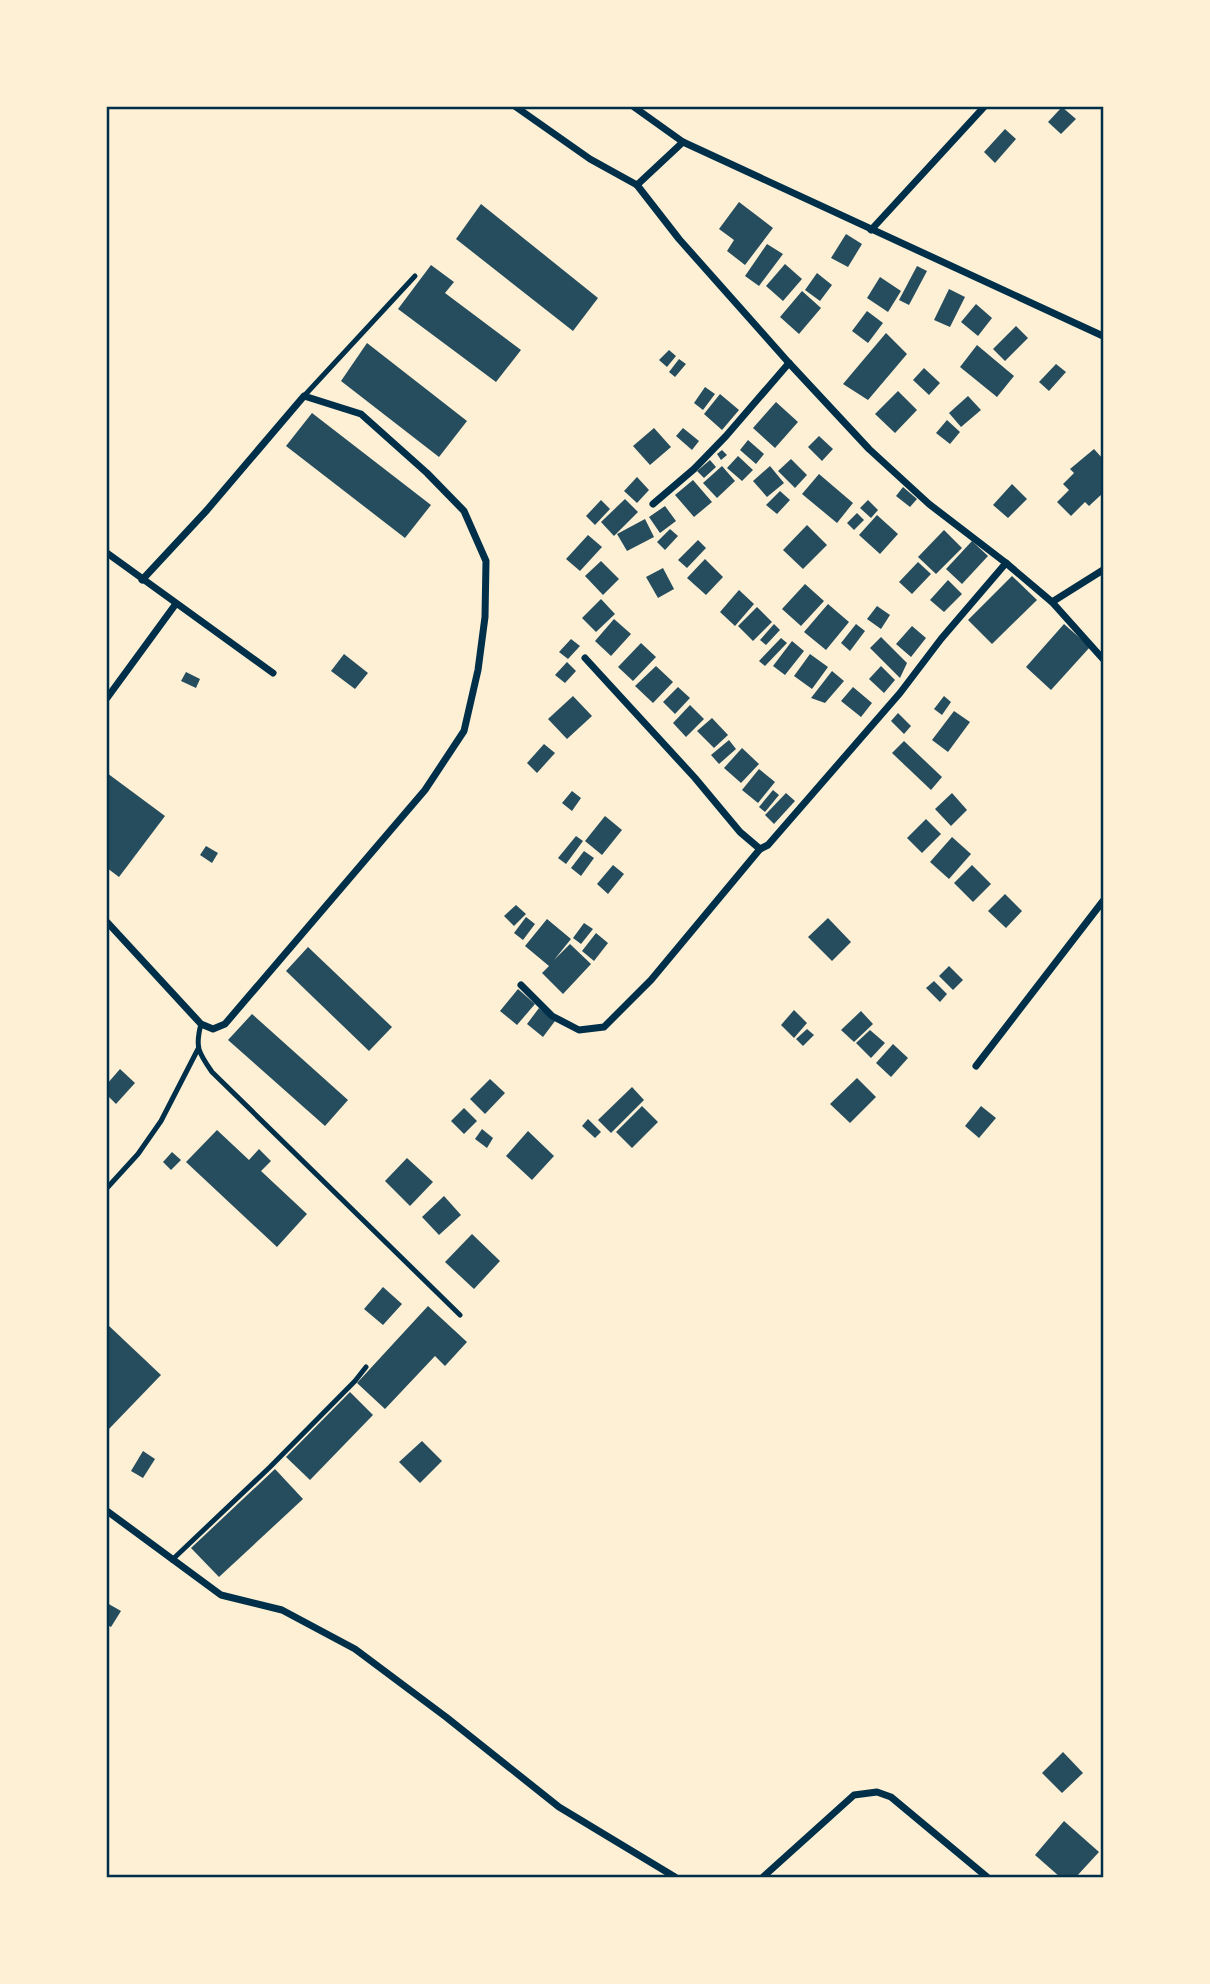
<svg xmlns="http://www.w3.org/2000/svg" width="1210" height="1984" viewBox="0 0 1210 1984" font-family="'Zilla Slab',serif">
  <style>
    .building { fill: #264d5e }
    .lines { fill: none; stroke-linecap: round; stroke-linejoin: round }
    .service { stroke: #003049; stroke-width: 5 }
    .minor { stroke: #003049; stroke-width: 7 }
    .neatline { fill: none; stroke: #003049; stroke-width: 2.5 }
  </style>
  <rect width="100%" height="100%" fill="#fdf0d5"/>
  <g class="building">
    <polygon points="1062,107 1076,119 1061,134 1048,122"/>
    <polygon points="1005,129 1016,139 995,163 984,152"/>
    <polygon points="739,202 773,228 745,265 727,251 734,240 719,229"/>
    <polygon points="481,204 598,298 573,331 456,239"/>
    <polygon points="846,234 862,244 848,267 831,258"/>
    <polygon points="767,244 783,254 759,286 745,276"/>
    <polygon points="785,264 802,279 783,301 766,286"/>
    <polygon points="431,265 454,282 445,293 521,350 496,382 398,309"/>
    <polygon points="917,266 927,271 909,305 899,300"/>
    <polygon points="817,273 832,285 820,301 805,290"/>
    <polygon points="880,277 901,291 888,312 867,298"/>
    <polygon points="949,289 965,297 950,327 934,320"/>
    <polygon points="802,291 821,308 799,334 780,317"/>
    <polygon points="976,304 992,318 978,336 961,322"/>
    <polygon points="867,311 883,323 868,343 852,331"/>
    <polygon points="1016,326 1028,338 1005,361 993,349"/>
    <polygon points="886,333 907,354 868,400 843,384"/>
    <polygon points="367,343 467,421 439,457 341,381"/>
    <polygon points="977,345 1014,376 997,397 960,367"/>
    <polygon points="669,350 676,356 667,367 659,360"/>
    <polygon points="679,359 686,364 675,377 669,372"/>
    <polygon points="1056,364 1066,372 1049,391 1039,382"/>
    <polygon points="924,368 940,383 929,395 913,380"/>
    <polygon points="705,387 715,394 703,410 694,403"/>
    <polygon points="898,391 917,410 895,433 875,414"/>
    <polygon points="720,394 739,410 722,430 704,414"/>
    <polygon points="968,396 981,410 961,427 949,413"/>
    <polygon points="776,402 798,422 775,448 753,428"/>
    <polygon points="312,413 431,505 405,538 286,446"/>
    <polygon points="947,420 960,432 950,444 936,433"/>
    <polygon points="654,428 671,447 650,465 633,446"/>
    <polygon points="683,428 699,441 692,450 676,436"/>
    <polygon points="819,436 833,449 822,461 808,447"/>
    <polygon points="748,440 764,454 756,464 740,450"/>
    <polygon points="1094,449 1103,459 1103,493 1089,506 1085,502 1071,516 1057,502 1069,490 1063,484 1074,473 1070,469"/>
    <polygon points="722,450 727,455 721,460 717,454"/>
    <polygon points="738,456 753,470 742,481 727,468"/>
    <polygon points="791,459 807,475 795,488 778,471"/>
    <polygon points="710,460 716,467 704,478 697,471"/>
    <polygon points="722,466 735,481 717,498 703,483"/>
    <polygon points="770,466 784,483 767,497 753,481"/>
    <polygon points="819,474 853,503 837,523 802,494"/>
    <polygon points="637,477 649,490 637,503 624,491"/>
    <polygon points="693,480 712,502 694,517 675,495"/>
    <polygon points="1012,484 1027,499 1008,518 993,505"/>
    <polygon points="903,487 917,499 910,507 896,496"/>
    <polygon points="780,491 790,500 777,514 766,505"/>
    <polygon points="625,499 638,512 614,536 601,522"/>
    <polygon points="601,500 610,509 595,525 586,516"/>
    <polygon points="868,500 878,510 871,518 860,508"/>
    <polygon points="665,506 676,521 660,533 649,517"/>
    <polygon points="857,513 864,520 854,530 847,523"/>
    <polygon points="877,515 898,534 880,554 859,535"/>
    <polygon points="645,519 654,537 627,551 617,534"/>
    <polygon points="807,525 827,545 803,569 783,550"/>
    <polygon points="670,529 678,536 665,550 657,542"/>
    <polygon points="944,530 962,548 936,574 918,557"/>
    <polygon points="588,535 602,547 580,571 566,559"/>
    <polygon points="698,540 706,548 687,568 678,560"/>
    <polygon points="972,541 988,556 962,584 946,569"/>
    <polygon points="705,559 723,577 706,595 687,578"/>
    <polygon points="601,561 619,579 603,595 585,576"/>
    <polygon points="918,562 931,574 912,594 899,582"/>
    <polygon points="663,568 674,589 658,598 646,577"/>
    <polygon points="1012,576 1037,600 992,644 968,620"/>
    <polygon points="948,580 962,594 944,612 930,600"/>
    <polygon points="805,584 824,601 801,626 782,609"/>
    <polygon points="739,590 754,604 735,626 720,612"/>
    <polygon points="601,599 615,614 596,632 582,618"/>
    <polygon points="828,604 849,622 826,650 804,632"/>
    <polygon points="877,606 890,615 881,629 867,619"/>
    <polygon points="757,607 772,622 753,641 738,626"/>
    <polygon points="614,619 631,634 611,656 595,641"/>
    <polygon points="774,624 780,630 766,645 760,640"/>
    <polygon points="856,624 865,631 850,651 841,643"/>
    <polygon points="1064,624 1090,647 1051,690 1026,667"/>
    <polygon points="912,626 926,638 911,657 896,644"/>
    <polygon points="881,637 907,663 900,678 870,648"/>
    <polygon points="781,638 787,643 765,666 759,661"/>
    <polygon points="571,639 580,646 568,659 559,652"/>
    <polygon points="792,641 804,651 785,675 773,666"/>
    <polygon points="641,643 656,657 633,681 618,667"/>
    <polygon points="344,654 368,673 355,689 331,671"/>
    <polygon points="810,654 828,667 812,689 794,676"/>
    <polygon points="567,662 576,671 565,683 555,675"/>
    <polygon points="656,666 673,682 653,703 635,686"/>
    <polygon points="881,666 895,680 884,693 869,679"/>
    <polygon points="832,671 844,681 825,703 811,698"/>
    <polygon points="186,672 200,679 196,688 181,681"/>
    <polygon points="678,687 690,698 675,714 663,702"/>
    <polygon points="853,687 872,703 861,717 841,701"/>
    <polygon points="573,696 592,716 567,739 548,719"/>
    <polygon points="944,696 951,702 942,715 934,709"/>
    <polygon points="690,705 704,719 686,737 673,723"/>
    <polygon points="954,711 970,722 948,752 932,740"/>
    <polygon points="898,713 911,726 904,734 891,721"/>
    <polygon points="712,718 728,735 714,748 697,731"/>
    <polygon points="729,740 736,749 719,764 711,755"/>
    <polygon points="904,741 942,777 931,790 892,753"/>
    <polygon points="544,744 555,753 537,773 527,763"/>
    <polygon points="742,748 759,764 741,783 724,768"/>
    <polygon points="759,769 775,782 758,803 742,790"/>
    <polygon points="107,773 165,816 119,877 107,868"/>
    <polygon points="773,790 779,795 765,812 759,807"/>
    <polygon points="572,791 581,798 572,811 562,803"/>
    <polygon points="786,793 795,801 774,824 765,815"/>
    <polygon points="952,793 967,810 951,826 935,809"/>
    <polygon points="605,816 622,830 602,855 585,841"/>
    <polygon points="926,819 941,834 922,853 907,838"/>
    <polygon points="576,836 583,841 566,864 558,858"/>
    <polygon points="952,837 971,854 949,879 930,862"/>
    <polygon points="206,846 218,853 212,863 200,855"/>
    <polygon points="584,851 594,858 581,876 571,868"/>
    <polygon points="613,865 624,874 608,894 597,884"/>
    <polygon points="972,865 991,884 973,902 954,883"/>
    <polygon points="1005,894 1022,911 1006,928 988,911"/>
    <polygon points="516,905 526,914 514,926 504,916"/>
    <polygon points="526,917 535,924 523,940 514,933"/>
    <polygon points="828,918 851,942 832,961 808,937"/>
    <polygon points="547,919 571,939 554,960 570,944 591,964 563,994 542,973 549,966 525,946"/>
    <polygon points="584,923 593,929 581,944 573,938"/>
    <polygon points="596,933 608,943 594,961 582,951"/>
    <polygon points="308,947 392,1027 369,1051 286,971"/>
    <polygon points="949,966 963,980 953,990 939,976"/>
    <polygon points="934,981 947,994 940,1002 926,988"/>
    <polygon points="518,989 535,1004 517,1025 500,1011"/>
    <polygon points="539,1008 555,1021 543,1037 527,1024"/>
    <polygon points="794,1010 807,1023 794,1038 781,1025"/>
    <polygon points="861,1011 873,1024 854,1042 841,1030"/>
    <polygon points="252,1014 348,1100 325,1126 228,1040"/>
    <polygon points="807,1029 814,1035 803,1046 796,1039"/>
    <polygon points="870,1030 885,1043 871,1058 856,1043"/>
    <polygon points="893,1044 908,1058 891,1077 876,1063"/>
    <polygon points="120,1069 135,1083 116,1104 107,1095 107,1084"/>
    <polygon points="857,1078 876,1097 850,1123 830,1104"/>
    <polygon points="490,1079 505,1093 485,1114 470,1099"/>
    <polygon points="632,1087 644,1100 611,1133 598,1120"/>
    <polygon points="642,1106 658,1122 632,1148 616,1132"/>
    <polygon points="981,1106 996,1118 979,1138 965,1126"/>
    <polygon points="464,1108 477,1121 464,1134 451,1121"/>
    <polygon points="588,1119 601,1132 595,1138 582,1126"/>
    <polygon points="482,1129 493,1138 487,1148 475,1139"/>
    <polygon points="217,1130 249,1160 259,1149 271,1161 261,1171 307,1214 277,1247 186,1162"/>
    <polygon points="528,1131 554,1156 532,1180 506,1156"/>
    <polygon points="172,1152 181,1160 171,1170 163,1162"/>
    <polygon points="407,1158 433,1182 410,1206 385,1181"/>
    <polygon points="444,1196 461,1215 439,1235 422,1217"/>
    <polygon points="472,1234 500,1261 474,1289 445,1262"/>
    <polygon points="383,1287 402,1304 383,1325 364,1309"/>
    <polygon points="428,1306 467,1342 445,1366 435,1356 385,1409 357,1383"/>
    <polygon points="108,1325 161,1375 107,1431 107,1326"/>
    <polygon points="350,1392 373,1415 310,1480 286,1457"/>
    <polygon points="422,1441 442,1461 420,1483 399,1462"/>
    <polygon points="143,1451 155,1459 143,1478 131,1471"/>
    <polygon points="275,1469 303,1499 219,1577 191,1548"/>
    <polygon points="107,1603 121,1611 111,1627 107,1625"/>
    <polygon points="1063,1752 1083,1773 1062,1793 1042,1773"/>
    <polygon points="1064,1821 1099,1852 1076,1877 1060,1877 1035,1855"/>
  </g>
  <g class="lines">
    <g class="service">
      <polyline points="304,396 415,276"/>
      <path d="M 201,1024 C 195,1047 198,1052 212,1072 L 460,1315"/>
      <polyline points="107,1188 138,1154 161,1121 198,1049"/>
      <polyline points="172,1560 270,1467 355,1381 366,1367"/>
    </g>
    <g class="minor">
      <polyline points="516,107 590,159 637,185 683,142 1103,336"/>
      <polyline points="634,107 683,142"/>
      <polyline points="637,185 679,239 789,363 869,449 929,504 1006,563 1052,602 1103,659"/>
      <polyline points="871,230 984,107"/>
      <polyline points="653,504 694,469 726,436 789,363"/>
      <polyline points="107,553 273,673"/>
      <polyline points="1052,602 1103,570"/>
      <polyline points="585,658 695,778 740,832 760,849 768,845 900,693 941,639 1006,563"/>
      <polyline points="107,698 175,605"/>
      <polyline points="107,922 201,1024 213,1029 225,1024 425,790 464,731 478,670 485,617 486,561 464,511 427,473 361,414 304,396 207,510 142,580"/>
      <polyline points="521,985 552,1016 579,1030 604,1027 651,980 760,849"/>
      <polyline points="976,1066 1103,901"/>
      <polyline points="107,1511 221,1595 282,1610 355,1649 446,1717 559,1807 675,1877"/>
      <polyline points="763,1877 854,1795 877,1792 891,1797 987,1877"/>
    </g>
  </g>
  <rect width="1210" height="1984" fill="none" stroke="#fdf0d5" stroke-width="217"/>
  <rect x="108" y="108" width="994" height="1768" class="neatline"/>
</svg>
